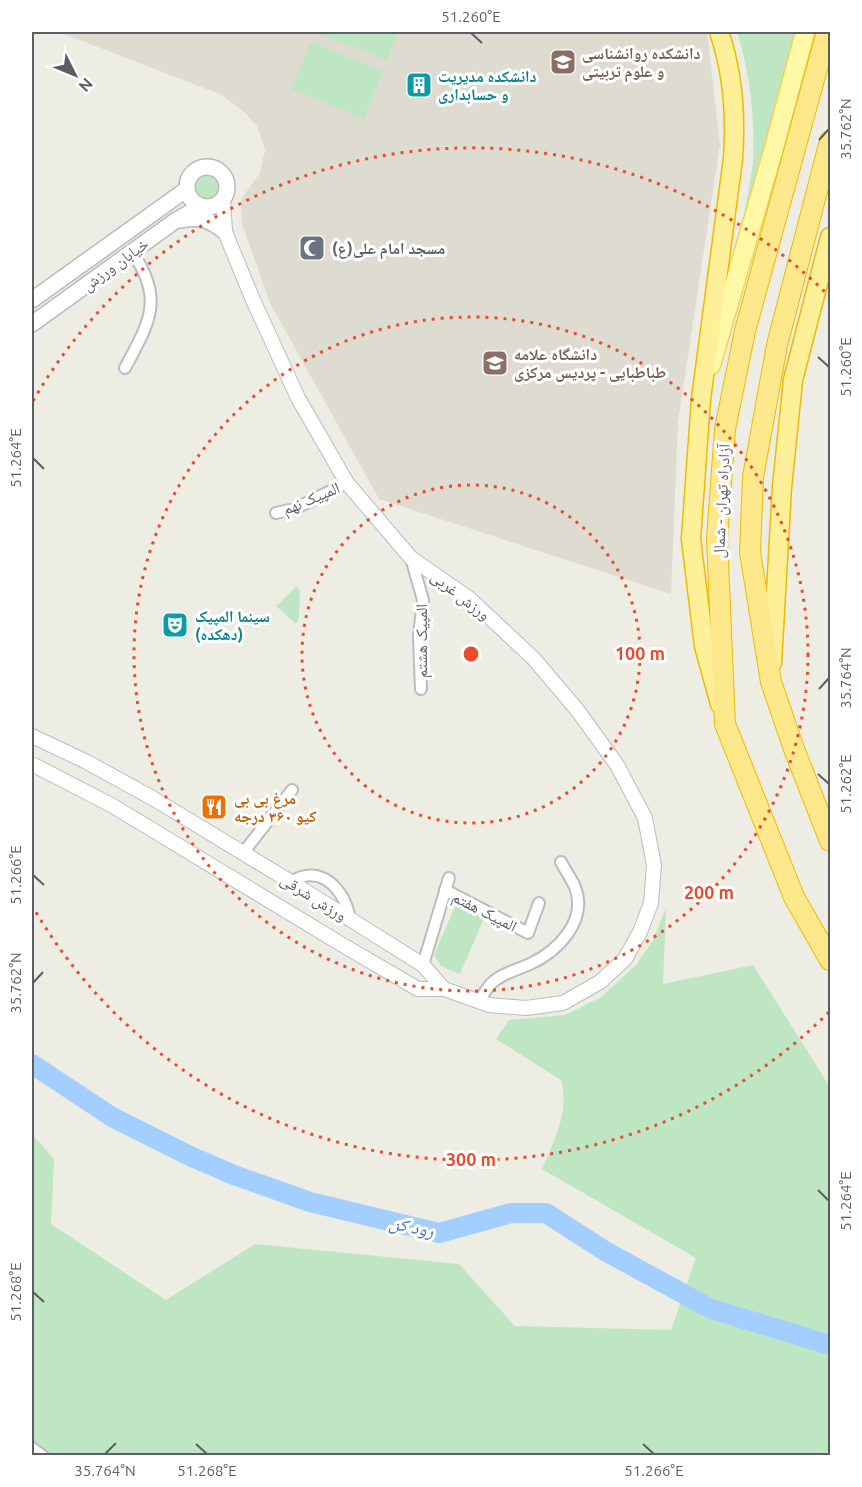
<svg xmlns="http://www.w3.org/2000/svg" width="862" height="1487" viewBox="0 0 862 1487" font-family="Ubuntu,'Noto Naskh Arabic',sans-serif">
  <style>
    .education { fill: #dedcd1 }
    .green { fill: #bfe6c2 }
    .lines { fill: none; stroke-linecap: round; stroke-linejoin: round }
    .river { stroke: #a2cfff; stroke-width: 20 }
    .minor-casing { stroke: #bbbcc2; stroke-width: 14 }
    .tertiary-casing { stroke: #bbbcc2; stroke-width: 16 }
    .secondary-casing { stroke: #b9bbc1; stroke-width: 18 }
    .primary-casing { stroke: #f2d358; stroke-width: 21 }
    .trunk-casing { stroke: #f1b900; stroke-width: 21 }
    .motorway-casing { stroke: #f1b900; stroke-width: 22 }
    .minor { stroke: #fff; stroke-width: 10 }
    .tertiary { stroke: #fff; stroke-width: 14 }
    .secondary { stroke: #fff; stroke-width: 15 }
    .primary { stroke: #fff8a7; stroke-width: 18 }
    .trunk { stroke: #fef099; stroke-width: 18 }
    .motorway { stroke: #fde98b; stroke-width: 20 }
    .ticks { fill: none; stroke: #5b5e64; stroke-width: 2 }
    .ring { fill: none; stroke: #ea4b2d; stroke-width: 3; stroke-dasharray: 3 6 }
    .labels { text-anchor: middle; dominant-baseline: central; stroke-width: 6; stroke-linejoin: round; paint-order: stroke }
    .education-label { font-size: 16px; font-weight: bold; fill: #785e54; stroke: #fff; text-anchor: start }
    .culture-label { font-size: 16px; font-weight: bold; fill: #0d838f; stroke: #fff; text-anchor: start }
    .worship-label { font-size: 16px; font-weight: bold; fill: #5b616d; stroke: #fff; text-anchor: start }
    .street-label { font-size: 16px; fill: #5b5e64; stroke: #fff }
    .food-label { font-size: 16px; font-weight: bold; fill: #c56008; stroke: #fff; text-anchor: start }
    .water-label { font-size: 18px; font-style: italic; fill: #4173ba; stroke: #fff }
    .centre { fill: #ea4b2d; stroke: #fff; stroke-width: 3 }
    .ring-label { font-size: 18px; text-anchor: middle; font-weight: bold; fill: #ea4b2d; stroke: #fff; stroke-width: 6; stroke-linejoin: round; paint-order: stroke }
    .neatline { fill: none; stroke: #5b5e64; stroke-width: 2 }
    .ticks-label { font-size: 15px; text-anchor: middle; fill: #5b5e64 }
  </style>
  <rect width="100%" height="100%" fill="#eeede3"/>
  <polygon class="education" points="59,32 707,32 720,144 678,422 671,594 379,499 270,303 242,224 241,199 260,173 265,150 257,126 245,113 222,95"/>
  <g class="green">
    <polygon points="313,32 398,32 387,60"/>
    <path d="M 737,32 L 797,32 L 745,216 L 744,216 C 747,198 751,179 753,161 C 755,118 750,72 737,32 Z"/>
    <polygon points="311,42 383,71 364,119 291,89"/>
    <circle cx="207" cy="187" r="18"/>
    <polygon points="296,587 300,590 299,617 296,624 276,606"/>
    <polygon points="456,904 485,916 460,974 441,966 434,955"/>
    <path d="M 666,908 L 663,984 L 753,965 L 830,1087 L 830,1455 L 32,1455 L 32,1134 L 54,1159 L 51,1224 L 166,1300 L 255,1244 L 459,1264 L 515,1326 L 671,1330 L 696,1258 L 542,1169 C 554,1140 570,1112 561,1080 L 496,1039 L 509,1020 L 565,1015 L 601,997 L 636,965 L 653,940 Z"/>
  </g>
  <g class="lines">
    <polyline class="river" points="32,1064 112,1117 192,1157 234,1175 310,1202 439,1233 511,1213 546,1213 605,1251 711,1309 830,1345"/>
    <g class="minor-casing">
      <g id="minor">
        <path d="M 125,368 C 149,323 165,299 132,252"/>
        <polyline points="276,513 294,509 347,483"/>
        <polyline points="411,558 423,600 419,636 421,689"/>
        <polyline points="243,853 292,790"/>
        <path d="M 291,882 C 321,862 346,891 350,920"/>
        <polyline points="445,890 528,933 539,903"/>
        <polyline points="423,965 449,878"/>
        <path d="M 479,1002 C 482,997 485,991 489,986 C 499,974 517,970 530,964 C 558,951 588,921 575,887 C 571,878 565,870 561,862"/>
        <polyline points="32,1448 43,1456"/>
      </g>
    </g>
    <g class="tertiary-casing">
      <g id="tertiary">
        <polyline points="32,736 87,762 154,799 291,882 423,965 444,989 489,1005 526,1008 563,1003 600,982 625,959 640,932 651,903 654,865 645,818 617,765 578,711 534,659 470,599 411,558 347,483 298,398 253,300 225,232 223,199"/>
        <polyline points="32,764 113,806 346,947 418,989 444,989"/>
      </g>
    </g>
    <g class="secondary-casing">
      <g id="secondary">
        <circle cx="207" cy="187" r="20"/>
        <path d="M 181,220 C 200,216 211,220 225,232"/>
        <polyline points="32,300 187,189"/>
        <polyline points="32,324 175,221 201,206"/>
      </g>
    </g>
    <g class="primary-casing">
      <polyline id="primary" points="711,365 774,148 805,32"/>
    </g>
    <g class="trunk-casing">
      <g id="trunk">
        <path d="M 719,32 C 733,72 736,116 733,159 L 701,399 L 691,539 L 704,646 L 720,704"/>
        <polyline points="772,663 782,487 793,380 830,237"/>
      </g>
    </g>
    <g class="motorway-casing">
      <g id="motorway">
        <polyline points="827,32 745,331 725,429 717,539 725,724 794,897 830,960"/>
        <polyline points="830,141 777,345 753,477 750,552 771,682 794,749 830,841"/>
      </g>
    </g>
    <use href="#minor" class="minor"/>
    <use href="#tertiary" class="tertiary"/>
    <use href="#secondary" class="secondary"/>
    <use href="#primary" class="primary"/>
    <use href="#trunk" class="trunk"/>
    <use href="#motorway" class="motorway"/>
  </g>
  <path class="ticks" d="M 471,33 L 482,43M 819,140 L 829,129M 818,357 L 829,367M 33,458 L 44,469M 819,689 L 829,678M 818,774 L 829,784M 33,875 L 44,885M 33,983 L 43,972M 818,1190 L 829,1201M 33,1292 L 44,1302M 196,1444 L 207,1454M 643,1444 L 654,1454M 105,1454 L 116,1443"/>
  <g class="ring">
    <circle cx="471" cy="654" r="169"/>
    <circle cx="471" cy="654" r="337"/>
    <path d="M829 1012A506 506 0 0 1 33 907M33 401A506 506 0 0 1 829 296"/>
  </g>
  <defs>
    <g id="university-square" transform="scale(1.35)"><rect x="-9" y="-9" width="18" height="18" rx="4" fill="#8d6e63" stroke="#fff"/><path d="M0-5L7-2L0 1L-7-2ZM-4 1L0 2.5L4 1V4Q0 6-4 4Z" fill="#fff"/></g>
    <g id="building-square" transform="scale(1.35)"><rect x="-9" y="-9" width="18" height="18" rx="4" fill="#0f9aa8" stroke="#fff"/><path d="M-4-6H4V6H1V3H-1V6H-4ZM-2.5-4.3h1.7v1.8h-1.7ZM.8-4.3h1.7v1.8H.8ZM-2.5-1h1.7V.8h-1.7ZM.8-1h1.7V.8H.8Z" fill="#fff"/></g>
    <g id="mosque-square" transform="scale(1.35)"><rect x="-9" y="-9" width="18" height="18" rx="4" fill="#6b7280" stroke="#fff"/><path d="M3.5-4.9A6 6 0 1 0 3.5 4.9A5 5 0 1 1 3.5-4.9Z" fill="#fff"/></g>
    <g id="theatre-square" transform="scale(1.35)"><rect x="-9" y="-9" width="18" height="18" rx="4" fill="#0f9aa8" stroke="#fff"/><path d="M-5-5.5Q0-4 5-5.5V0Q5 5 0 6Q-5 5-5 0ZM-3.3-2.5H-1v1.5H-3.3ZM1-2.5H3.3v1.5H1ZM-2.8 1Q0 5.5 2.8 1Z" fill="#fff"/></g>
    <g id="restaurant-square" transform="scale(1.35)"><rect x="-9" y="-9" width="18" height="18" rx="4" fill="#e8710a" stroke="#fff"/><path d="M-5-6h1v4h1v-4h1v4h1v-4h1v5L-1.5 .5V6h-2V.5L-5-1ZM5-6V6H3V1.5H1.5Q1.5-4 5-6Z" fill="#fff"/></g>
  </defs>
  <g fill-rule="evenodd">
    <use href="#university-square" x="563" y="62"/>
    <use href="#building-square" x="419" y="85"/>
    <use href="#mosque-square" x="312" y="248"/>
    <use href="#university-square" x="495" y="363"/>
    <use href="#theatre-square" x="175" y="625"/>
    <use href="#restaurant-square" x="214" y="807"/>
  </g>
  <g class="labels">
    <g class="education-label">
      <text x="582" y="53">دانشکده روانشناسی<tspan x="582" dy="18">و علوم تربیتی</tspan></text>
      <text x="514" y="354">دانشگاه علامه<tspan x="514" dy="18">طباطبایی - پردیس مرکزی</tspan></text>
    </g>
    <g class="culture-label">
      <text x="438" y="76">دانشکده مدیریت<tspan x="438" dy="18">و حسابداری</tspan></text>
      <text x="195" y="616">سینما المپیک<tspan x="195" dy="18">(دهکده)</tspan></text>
    </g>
    <g class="worship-label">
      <text x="332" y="248">مسجد امام علی(ع)</text>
    </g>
    <g class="street-label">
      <text transform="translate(115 264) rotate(-36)">خیابان ورزش</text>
      <text transform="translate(311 498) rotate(-23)">المپیک نهم</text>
      <text transform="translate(721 501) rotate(-87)">آزادراه تهران - شمال</text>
      <text transform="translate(461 595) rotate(38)">ورزش غربی</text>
      <text transform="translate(421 641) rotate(-90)">المپیک هشتم</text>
      <text transform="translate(314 897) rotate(32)">ورزش شرقی</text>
      <text transform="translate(485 911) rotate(27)">المپیک هفتم</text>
    </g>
    <g class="food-label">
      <text x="234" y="798">مرغ بی بی<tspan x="234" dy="18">کیو ۳۶۰ درجه</tspan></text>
    </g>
    <g class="water-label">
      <text transform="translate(412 1226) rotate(12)">رود کن</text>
    </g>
  </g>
  <circle cx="471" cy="654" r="9" class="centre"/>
  <g class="ring-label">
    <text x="640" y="660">100 m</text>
    <text x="709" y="899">200 m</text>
    <text x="471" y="1166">300 m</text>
  </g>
  <rect width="862" height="1487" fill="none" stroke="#ffffff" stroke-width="66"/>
  <g transform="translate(75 75) rotate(133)" stroke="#ffffff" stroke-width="4.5" paint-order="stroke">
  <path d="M0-4.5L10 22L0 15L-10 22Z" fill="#5b5e64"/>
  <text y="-9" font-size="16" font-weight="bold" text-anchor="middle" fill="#5b5e64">N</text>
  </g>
  <rect x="33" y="33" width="796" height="1421" class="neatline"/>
  <g class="ticks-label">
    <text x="471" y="22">51.260°E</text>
    <text transform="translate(846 129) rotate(-90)" y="5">35.762°N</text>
    <text transform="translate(846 367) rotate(-90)" y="5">51.260°E</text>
    <text transform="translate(16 458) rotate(-90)" y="5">51.264°E</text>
    <text transform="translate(846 678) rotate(-90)" y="5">35.764°N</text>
    <text transform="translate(846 784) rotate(-90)" y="5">51.262°E</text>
    <text transform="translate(16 875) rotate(-90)" y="5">51.266°E</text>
    <text transform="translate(16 983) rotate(-90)" y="5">35.762°N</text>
    <text transform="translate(846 1201) rotate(-90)" y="5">51.264°E</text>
    <text transform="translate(16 1292) rotate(-90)" y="5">51.268°E</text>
    <text x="105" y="1476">35.764°N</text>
    <text x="207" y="1476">51.268°E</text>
    <text x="654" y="1476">51.266°E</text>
  </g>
</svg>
